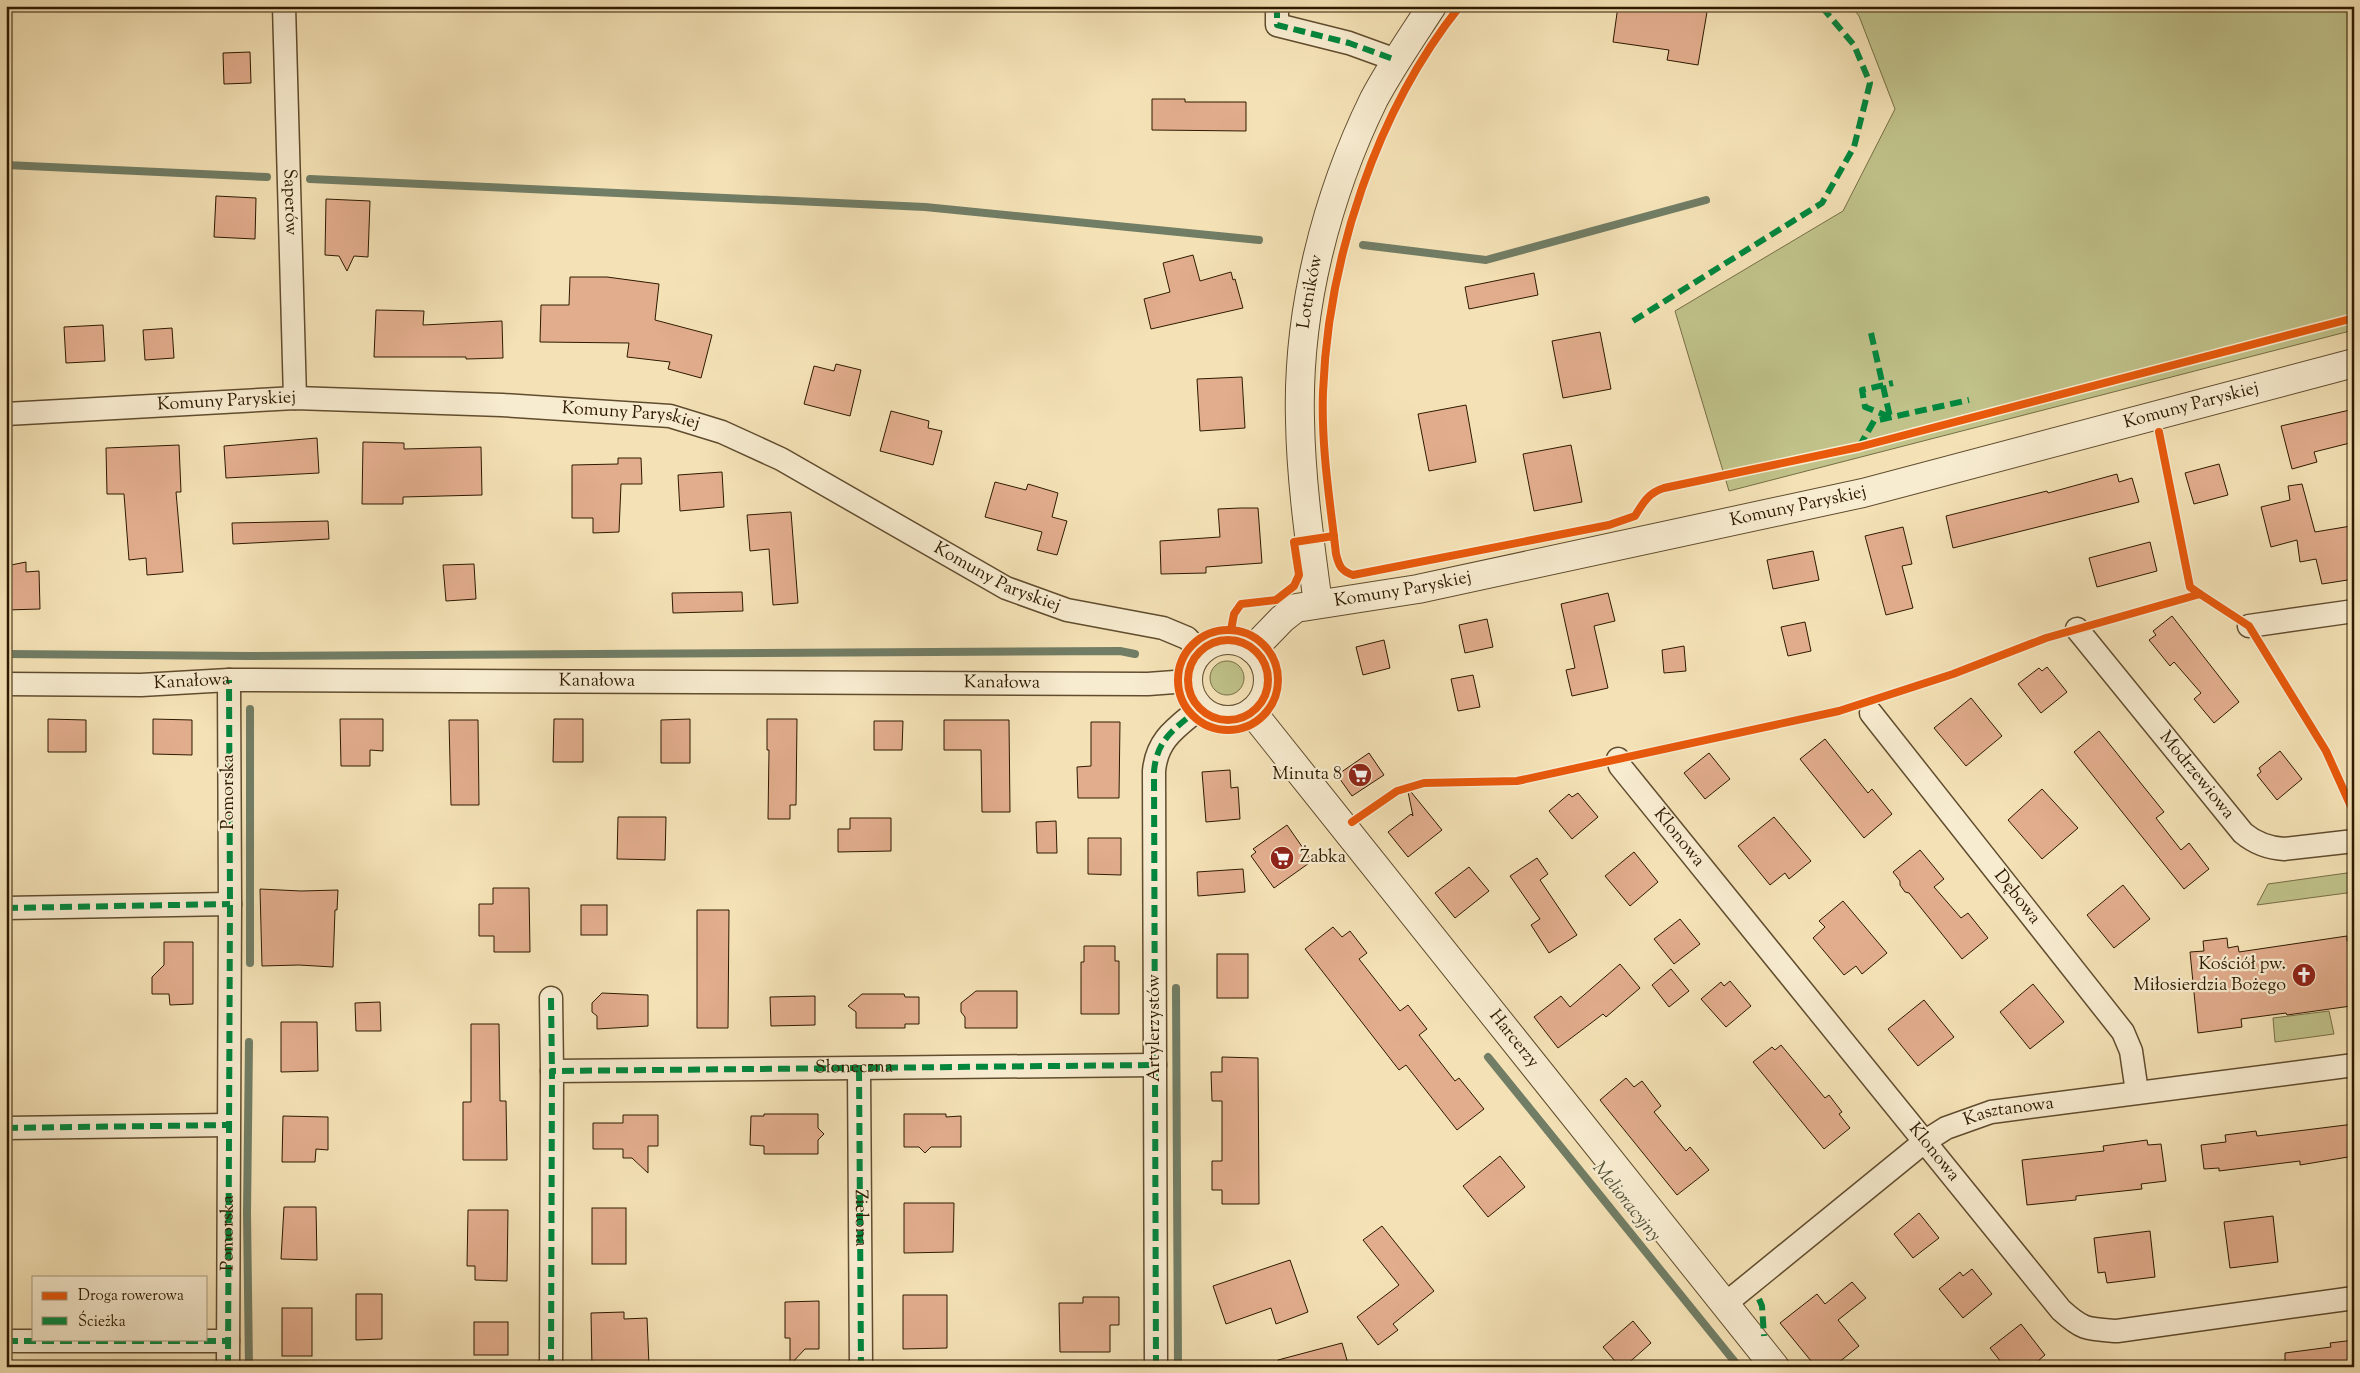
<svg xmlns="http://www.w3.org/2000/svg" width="2360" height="1373" viewBox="0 0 2360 1373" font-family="'Sorts Mill Goudy',serif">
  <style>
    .green { fill: #c0c28a; stroke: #776e45 }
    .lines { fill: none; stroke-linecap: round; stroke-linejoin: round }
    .stream { stroke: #717d65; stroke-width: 8 }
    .building { fill: #e2ad8d; stroke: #2e1a00 }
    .minor-casing { stroke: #604c2e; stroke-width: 25 }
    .tertiary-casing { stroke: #604c2e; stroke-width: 30 }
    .minor { stroke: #f8ecd0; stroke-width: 22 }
    .tertiary { stroke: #f8ecd0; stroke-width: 28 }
    .quiet { stroke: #00873e; stroke-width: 6; stroke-dasharray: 12 6; stroke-linecap: butt }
    .cycleway-casing { stroke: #f8ecd0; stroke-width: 11 }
    .cycleway { stroke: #e8590c; stroke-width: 8 }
    .labels { text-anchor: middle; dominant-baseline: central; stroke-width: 4.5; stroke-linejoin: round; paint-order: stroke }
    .street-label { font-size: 18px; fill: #2e1a00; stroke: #f8ecd0 }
    .poi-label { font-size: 18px; fill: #2e1a00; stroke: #f8ecd0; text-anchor: end }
    .water-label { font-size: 19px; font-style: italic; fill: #55543b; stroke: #f8ecd0 }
  </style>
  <rect width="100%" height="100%" fill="#f4e2b6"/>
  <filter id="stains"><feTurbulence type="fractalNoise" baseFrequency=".004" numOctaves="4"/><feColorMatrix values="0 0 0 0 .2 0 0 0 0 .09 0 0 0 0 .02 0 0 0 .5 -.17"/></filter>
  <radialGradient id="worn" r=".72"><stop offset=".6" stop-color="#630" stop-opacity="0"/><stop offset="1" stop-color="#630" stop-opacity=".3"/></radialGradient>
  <g class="green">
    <polygon points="1851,6 2354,6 2354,330 1729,491 1675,311 1843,211 1895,109 1859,16"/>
    <circle cx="1227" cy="678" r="17"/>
    <polygon points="2354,872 2354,892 2257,905 2268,884"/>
    <polygon points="2329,1011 2334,1034 2275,1042 2273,1018"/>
  </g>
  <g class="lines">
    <g class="stream">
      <polyline points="6,165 267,177"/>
      <polyline points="310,179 925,207 1259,240"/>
      <polyline points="1363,245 1486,260 1706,200"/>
      <polyline points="6,654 250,656 1120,651 1135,654"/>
      <polyline points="250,709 250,963"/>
      <polyline points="1176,988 1178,1367"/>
      <polyline points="249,1042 247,1213 249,1367"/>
      <polyline points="1488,1057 1739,1367"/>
    </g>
  </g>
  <g class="building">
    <polygon points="1618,6 1676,6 1707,12 1698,65 1667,60 1669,50 1613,42"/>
    <polygon points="250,52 251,83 224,84 223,53"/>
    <polygon points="1152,99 1185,99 1185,102 1246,102 1246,131 1152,130"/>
    <polygon points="216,196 256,198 255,239 214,237"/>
    <polygon points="326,199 370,201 368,257 354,256 347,271 339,256 325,255"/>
    <polygon points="1193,255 1200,281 1231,272 1233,280 1235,279 1243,308 1151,329 1144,299 1170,292 1163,263"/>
    <polygon points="1534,273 1538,295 1469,309 1465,287"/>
    <polygon points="570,277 607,277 659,284 655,320 712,335 701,378 668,369 670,362 627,357 629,343 540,342 541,305 569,305"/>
    <polygon points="376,310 424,311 423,325 502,321 503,358 466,359 466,357 374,357"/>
    <polygon points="103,325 105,361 66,363 64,327"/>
    <polygon points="172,328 174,358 145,360 143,330"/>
    <polygon points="1600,332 1611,389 1563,398 1552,341"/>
    <polygon points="836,364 861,370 850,416 804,404 814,366 834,371"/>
    <polygon points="1242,377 1245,428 1200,431 1197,379"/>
    <polygon points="1466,405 1476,462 1429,471 1418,414"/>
    <polygon points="2354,409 2354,442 2314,452 2317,462 2292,469 2281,426"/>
    <polygon points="891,411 929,421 928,428 942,431 933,465 880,451"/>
    <polygon points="317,438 319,473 226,478 224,446"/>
    <polygon points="363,442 404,443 404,449 481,447 482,495 403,497 403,504 362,504"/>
    <polygon points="179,445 181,492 176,492 183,572 147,575 146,558 129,560 124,494 107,494 106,448"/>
    <polygon points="1571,445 1582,502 1534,511 1523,454"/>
    <polygon points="618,458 641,458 642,484 621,484 619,532 593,533 593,518 572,518 572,465 618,464"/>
    <polygon points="2219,464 2228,495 2194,504 2185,473"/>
    <polygon points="722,472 724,507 680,511 678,475"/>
    <polygon points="2117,474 2119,482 2132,478 2139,502 1953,548 1946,516 2047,491 2048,493"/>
    <polygon points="995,482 1026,490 1028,484 1058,493 1052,517 1067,521 1057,555 1037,550 1042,532 985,517"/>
    <polygon points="2302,484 2315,532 2351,526 2354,539 2354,579 2322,584 2316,559 2300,562 2297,540 2271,547 2261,507 2290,500 2288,486"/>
    <polygon points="1240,508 1258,508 1262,563 1206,567 1206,573 1161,574 1160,541 1220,537 1218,509"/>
    <polygon points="791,512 798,603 773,605 769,549 750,551 747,515"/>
    <polygon points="328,521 329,539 233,544 232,523"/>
    <polygon points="1903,527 1912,564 1902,566 1913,608 1886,615 1865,536"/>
    <polygon points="2150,542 2157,571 2097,587 2089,558"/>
    <polygon points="1813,551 1819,580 1773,589 1767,560"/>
    <polygon points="26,562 26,572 39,571 40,609 6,610 6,566"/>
    <polygon points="474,564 476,599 446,601 443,565"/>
    <polygon points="742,592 743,611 673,613 672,593"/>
    <polygon points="1608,593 1615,621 1594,626 1608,688 1572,696 1566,670 1575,668 1561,604"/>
    <polygon points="2172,616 2239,702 2214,723 2194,699 2201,693 2174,662 2170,666 2149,640 2156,635 2153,631"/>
    <polygon points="1487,619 1493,647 1465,653 1459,625"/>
    <polygon points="1805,622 1811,651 1788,656 1781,627"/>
    <polygon points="1384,640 1390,668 1363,675 1356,647"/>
    <polygon points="1684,646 1686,671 1664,673 1662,650"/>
    <polygon points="2047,667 2067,692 2041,713 2018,684 2039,668 2042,671"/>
    <polygon points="1473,675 1480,707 1458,711 1451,679"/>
    <polygon points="1971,698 2002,736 1966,766 1934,728"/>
    <polygon points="48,719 86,720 86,752 48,752"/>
    <polygon points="153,719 192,720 192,755 153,754"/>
    <polygon points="340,719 383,719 383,751 370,750 370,766 341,766"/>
    <polygon points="554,719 583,719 583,762 553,762"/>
    <polygon points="690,719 690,763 661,763 661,720"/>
    <polygon points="767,719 797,719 796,805 790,805 790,819 768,819 769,750 767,750"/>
    <polygon points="449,720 478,720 479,805 451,805"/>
    <polygon points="944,720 1009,720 1010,812 982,812 981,750 944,750"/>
    <polygon points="874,721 903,721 902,750 874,750"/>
    <polygon points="1091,722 1120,722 1119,798 1078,798 1077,767 1091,766"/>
    <polygon points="2099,731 2164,812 2156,818 2181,850 2189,843 2209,869 2184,889 2074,752"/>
    <polygon points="1825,739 1868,793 1872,789 1892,814 1864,838 1800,759"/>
    <polygon points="2280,751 2302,779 2277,800 2257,775 2261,772 2259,768"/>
    <polygon points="1369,753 1384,775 1352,796 1337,775"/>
    <polygon points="1709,753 1730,779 1705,799 1684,773"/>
    <polygon points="1230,770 1231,788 1238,787 1240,819 1206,822 1202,772"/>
    <polygon points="1407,787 1442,830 1408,857 1388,832 1411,814 1413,816"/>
    <polygon points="2042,789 2078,828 2042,859 2008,820"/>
    <polygon points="1578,793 1598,817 1572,839 1549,811 1569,794 1572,797"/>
    <polygon points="618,817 666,817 665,860 617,859"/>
    <polygon points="1774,817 1811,861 1789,879 1785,873 1770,885 1738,846"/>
    <polygon points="850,818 891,818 891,851 838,852 838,829 850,829"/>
    <polygon points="1056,821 1057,853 1037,853 1036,822"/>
    <polygon points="1287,825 1312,861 1274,888 1251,856 1256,852 1253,849"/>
    <polygon points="1088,838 1121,838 1121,875 1088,874"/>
    <polygon points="1920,850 1944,879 1934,887 1961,918 1968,913 1988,938 1962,959 1909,893 1905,892 1900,885 1900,881 1893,872"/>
    <polygon points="1634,852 1658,882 1630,906 1605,876"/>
    <polygon points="1537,858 1548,874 1540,880 1577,935 1549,953 1531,925 1540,919 1510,876"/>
    <polygon points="1469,867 1489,891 1455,918 1435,893"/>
    <polygon points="1243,869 1245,892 1198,896 1197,872"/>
    <polygon points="2123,885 2150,919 2114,948 2087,915"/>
    <polygon points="493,888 529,888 530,952 494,952 494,936 479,936 479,904 493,904"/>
    <polygon points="260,889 301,891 338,890 337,910 335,910 333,967 299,965 262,966"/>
    <polygon points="1843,901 1887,953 1862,974 1856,966 1844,975 1813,938 1825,927 1819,921"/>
    <rect x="581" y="905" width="26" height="30"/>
    <polygon points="697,910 729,910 728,1028 697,1028"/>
    <polygon points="1680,919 1700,944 1674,964 1654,939"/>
    <polygon points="1333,927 1342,937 1350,931 1367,953 1359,959 1400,1011 1408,1005 1427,1029 1419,1035 1455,1081 1459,1078 1484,1109 1457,1130 1406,1065 1399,1070 1305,949"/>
    <polygon points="2347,936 2347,941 2354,940 2354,1002 2351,1002 2351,1006 2287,1015 2286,1013 2241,1019 2242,1027 2198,1033 2190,952 2204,951 2203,941 2227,938 2228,948 2238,946 2239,952"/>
    <polygon points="164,942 193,942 193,1004 170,1005 169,994 152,994 152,977 164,965"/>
    <polygon points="1084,946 1115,946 1115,961 1119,961 1119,1014 1081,1014 1081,962 1084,962"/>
    <rect x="1217" y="954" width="31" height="44"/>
    <polygon points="1620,964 1640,988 1606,1017 1603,1014 1558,1048 1534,1017 1561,996 1570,1007"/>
    <polygon points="1671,969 1689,991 1669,1007 1652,985"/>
    <polygon points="1730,981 1751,1006 1726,1027 1701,999 1721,982 1724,986"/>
    <polygon points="2033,984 2064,1022 2030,1049 2000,1012"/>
    <polygon points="976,991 1017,991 1017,1028 965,1028 965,1017 961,1012 961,1003"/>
    <polygon points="602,993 648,995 648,1026 597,1029 597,1016 592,1012 592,1003"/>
    <polygon points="862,994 904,994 905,997 919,997 919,1024 905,1024 905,1028 856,1028 856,1012 848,1006"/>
    <polygon points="815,996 815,1025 771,1026 770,997"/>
    <polygon points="1924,1000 1954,1037 1918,1066 1888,1029"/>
    <polygon points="380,1002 381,1031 356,1031 355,1003"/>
    <polygon points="281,1022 317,1022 318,1071 281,1072"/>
    <polygon points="471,1024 499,1024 500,1101 506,1101 507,1160 463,1160 463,1102 471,1102"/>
    <polygon points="1781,1045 1825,1098 1829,1095 1842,1112 1839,1114 1850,1128 1824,1149 1753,1062 1772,1047 1775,1050"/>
    <polygon points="1222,1057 1258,1058 1259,1204 1222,1204 1222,1190 1212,1190 1212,1161 1222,1161 1222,1101 1212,1101 1211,1072 1222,1072"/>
    <polygon points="1626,1078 1634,1087 1642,1081 1661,1106 1654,1112 1686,1151 1690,1147 1709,1170 1677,1195 1600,1100"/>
    <polygon points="764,1114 818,1114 818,1128 824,1134 818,1140 818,1154 764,1154 764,1146 750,1145 751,1116 764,1116"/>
    <polygon points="904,1114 946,1114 946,1117 961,1116 961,1147 931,1147 925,1153 919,1147 904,1147"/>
    <polygon points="623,1115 658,1115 658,1146 648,1146 648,1173 632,1158 623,1158 623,1149 593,1149 593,1123 623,1123"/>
    <polygon points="283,1116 328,1117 328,1150 316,1149 315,1162 282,1162"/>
    <polygon points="2354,1124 2354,1156 2300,1165 2300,1161 2219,1171 2219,1168 2204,1169 2201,1145 2226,1142 2225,1135 2256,1131 2257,1136"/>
    <polygon points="2147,1140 2148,1145 2161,1144 2166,1181 2141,1184 2142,1189 2076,1196 2076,1200 2027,1205 2022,1160 2104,1151 2103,1146"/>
    <polygon points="1500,1156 1525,1187 1488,1217 1463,1186"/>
    <polygon points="904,1203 954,1203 953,1252 904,1253"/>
    <polygon points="284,1207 316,1207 317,1260 281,1259"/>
    <rect x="592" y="1208" width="34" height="56"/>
    <polygon points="468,1210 508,1210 507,1281 475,1280 475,1266 467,1266"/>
    <polygon points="1919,1213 1939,1238 1913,1258 1894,1234"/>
    <polygon points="2273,1216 2278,1262 2230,1268 2224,1222"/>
    <polygon points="1382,1226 1434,1291 1393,1324 1398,1330 1378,1345 1357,1317 1399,1285 1363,1240"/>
    <polygon points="2150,1231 2155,1277 2107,1283 2105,1272 2098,1273 2094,1238"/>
    <polygon points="1290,1260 1308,1312 1276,1324 1271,1308 1226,1324 1213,1286"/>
    <polygon points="1972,1269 1992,1294 1963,1318 1939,1289 1960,1272 1963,1276"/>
    <polygon points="1852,1282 1866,1298 1838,1320 1859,1346 1833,1367 1816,1367 1780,1323 1817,1294 1825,1304"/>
    <polygon points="356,1294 382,1294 382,1339 356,1340"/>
    <polygon points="903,1295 947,1295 947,1348 903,1349"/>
    <polygon points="1083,1297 1119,1297 1119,1325 1110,1325 1110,1352 1060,1352 1059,1303 1083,1303"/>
    <polygon points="819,1301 819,1349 805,1349 790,1365 790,1338 785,1338 785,1302"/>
    <rect x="282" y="1308" width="30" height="48"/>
    <polygon points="624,1312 624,1319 647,1318 649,1365 592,1367 591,1313"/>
    <polygon points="1633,1321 1651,1343 1624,1367 1620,1367 1603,1347"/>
    <rect x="474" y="1322" width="34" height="33"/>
    <polygon points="2021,1324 2045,1355 2031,1367 2005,1367 1990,1348"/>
    <polygon points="2354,1340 2354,1367 2285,1367 2285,1353 2331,1347 2330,1343"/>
    <polygon points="1342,1343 1349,1367 1279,1367 1278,1360"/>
  </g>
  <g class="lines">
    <g class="minor-casing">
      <g id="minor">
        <path id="s1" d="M 284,6 L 295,398"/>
        <polyline points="1277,6 1277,25 1349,43 1396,60"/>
        <path id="s2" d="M 6,414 L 295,398 L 502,405 L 670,416 L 722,432 L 781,459 L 1006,588 L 1067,610 L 1163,628 L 1187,638 L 1200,651"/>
        <polyline points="2249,626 2354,611"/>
        <path id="s3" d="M 2077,629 L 2243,833 C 2255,843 2268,848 2284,849 L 2354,841"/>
        <path id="s4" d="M 6,684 L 141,685 L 229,680 L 1148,684 L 1188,681"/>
        <path id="s5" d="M 1871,713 L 2123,1032 L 2131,1051 L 2137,1092"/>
        <path id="s6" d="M 1618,759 L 1620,766 L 2061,1310 C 2083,1330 2087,1329 2117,1331 L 2354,1298"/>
        <polyline points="6,908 230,904"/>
        <polyline points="551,998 552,1071"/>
        <path id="s7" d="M 859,1069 L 861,1367"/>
        <polyline points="6,1128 228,1125"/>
        <path id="s8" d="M 1725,1304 L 1924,1142 L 1946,1128 L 1991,1112 L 2354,1065"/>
        <polyline points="6,1341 228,1341"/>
        <polyline points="228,1367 230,904 229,680"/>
        <path id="s9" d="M 551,1367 L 552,1071 L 1155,1065"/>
        <path d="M 1156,1367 L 1154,771 C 1157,739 1176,728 1200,708"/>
      </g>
    </g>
    <g class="tertiary-casing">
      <g id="tertiary">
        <path id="s10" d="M 1318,604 C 1310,543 1301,482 1300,420 C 1297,311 1326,197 1374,99 C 1391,67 1412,37 1432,6"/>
        <circle cx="1228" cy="680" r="40"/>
        <path id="s11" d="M 1253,649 L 1282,619 L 1296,608 L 1418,589 L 1863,493 L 2354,363"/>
        <path id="s12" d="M 1252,712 L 1775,1367"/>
      </g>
    </g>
    <use href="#minor" class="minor"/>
    <use href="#tertiary" class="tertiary"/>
    <g class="quiet">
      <polyline points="1277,6 1277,25 1349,43 1396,60"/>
      <polyline points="1633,321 1822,203 1854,147 1870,83 1854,45 1821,6"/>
      <polyline points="1871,333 1890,417"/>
      <polyline points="1890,417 1865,407 1862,390 1893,383"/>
      <polyline points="1859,447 1874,421 1969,400"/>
      <polyline points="6,908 230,904"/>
      <polyline points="551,998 552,1071"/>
      <polyline points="859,1069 861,1367"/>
      <polyline points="6,1128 228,1125"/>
      <polyline points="1759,1299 1762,1306 1764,1336"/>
      <polyline points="6,1341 228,1341"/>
      <path id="s13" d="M 228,1367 L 230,904 L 229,680"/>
      <polyline points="551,1367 552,1071 1155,1065"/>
      <path d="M 1156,1367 L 1154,771 C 1157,740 1173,730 1196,711"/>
    </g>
    <g class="cycleway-casing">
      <g id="cycleway">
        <path d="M 1460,6 C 1376,111 1328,259 1323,392 C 1321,447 1330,501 1336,554 C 1339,566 1341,571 1353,575 L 1609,525 L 1635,516 C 1643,503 1648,493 1664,488 L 1859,447 L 2354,318"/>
        <polyline points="2159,432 2190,587 2200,594"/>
        <polyline points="1231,630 1234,614 1241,604 1276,600 1294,586 1299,575 1294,542 1334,536"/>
        <circle cx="1228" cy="680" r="50"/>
        <circle cx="1228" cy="680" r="40"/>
        <polyline points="1352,822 1397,791 1424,783 1517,781 1839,711 1953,674 2046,638 2200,594 2249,626 2326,751 2354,813"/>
      </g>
    </g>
    <use href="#cycleway" class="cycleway"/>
  </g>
  <defs>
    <g id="supermarket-disc" transform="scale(1.25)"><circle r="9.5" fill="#8f2418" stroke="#f8ecd0"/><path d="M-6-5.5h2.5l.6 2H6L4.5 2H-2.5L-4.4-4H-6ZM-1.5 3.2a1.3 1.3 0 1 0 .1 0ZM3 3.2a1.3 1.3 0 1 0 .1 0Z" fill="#fff"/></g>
    <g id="church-disc" transform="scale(1.25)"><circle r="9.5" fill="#8f2418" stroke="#f8ecd0"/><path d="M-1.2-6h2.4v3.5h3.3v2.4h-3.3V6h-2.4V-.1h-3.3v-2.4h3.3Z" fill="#fff"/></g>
  </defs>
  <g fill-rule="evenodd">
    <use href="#supermarket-disc" x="1360" y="775"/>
    <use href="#supermarket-disc" x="1282" y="858"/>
    <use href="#church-disc" x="2304" y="975"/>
  </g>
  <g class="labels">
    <g class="street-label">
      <text stroke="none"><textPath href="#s1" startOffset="196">Saperów</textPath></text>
      <text stroke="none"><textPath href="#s10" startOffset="314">Lotników</textPath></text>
      <text stroke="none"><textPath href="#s2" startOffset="221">Komuny Paryskiej</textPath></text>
      <text stroke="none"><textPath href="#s11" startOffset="978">Komuny Paryskiej</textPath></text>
      <text stroke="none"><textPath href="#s2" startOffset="626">Komuny Paryskiej</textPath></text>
      <text stroke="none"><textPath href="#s11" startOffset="572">Komuny Paryskiej</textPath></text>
      <text stroke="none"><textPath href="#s2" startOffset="1031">Komuny Paryskiej</textPath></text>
      <text stroke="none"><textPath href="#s11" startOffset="168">Komuny Paryskiej</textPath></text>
      <text stroke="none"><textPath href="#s4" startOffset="591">Kanałowa</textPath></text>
      <text stroke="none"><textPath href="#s4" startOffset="186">Kanałowa</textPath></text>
      <text stroke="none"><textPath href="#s4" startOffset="996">Kanałowa</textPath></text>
      <text stroke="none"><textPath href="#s3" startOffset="189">Modrzewiowa</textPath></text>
      <text transform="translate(229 792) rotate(-90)">Pomorska</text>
      <text stroke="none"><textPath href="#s6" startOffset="100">Klonowa</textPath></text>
      <text stroke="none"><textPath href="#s5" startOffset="235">Dębowa</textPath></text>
      <text transform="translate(1155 1028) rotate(-90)">Artylerzystów</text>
      <text stroke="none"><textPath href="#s12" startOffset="419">Harcerzy</textPath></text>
      <text stroke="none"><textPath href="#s9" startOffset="598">Słoneczna</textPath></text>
      <text stroke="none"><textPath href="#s8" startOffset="348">Kasztanowa</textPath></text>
      <text stroke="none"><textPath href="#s6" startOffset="505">Klonowa</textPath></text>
      <text stroke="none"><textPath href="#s7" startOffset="149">Zielona</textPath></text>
      <text stroke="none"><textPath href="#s13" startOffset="134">Pomorska</textPath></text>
    </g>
    <g class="poi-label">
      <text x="1342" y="775">Minuta 8</text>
      <text x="1300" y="858" text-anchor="start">Żabka</text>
      <text x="2286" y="965">Kościół pw.<tspan x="2286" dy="21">Miłosierdzia Bożego</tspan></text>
    </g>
    <g class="water-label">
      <text transform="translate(1626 1202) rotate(51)">Melioracyjny</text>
    </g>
  </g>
  <rect width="2360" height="1373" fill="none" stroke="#f4e2b6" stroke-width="25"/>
  <rect x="8" y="8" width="2345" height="1358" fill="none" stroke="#2e1a00" stroke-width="2.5"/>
  <rect x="12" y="12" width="2335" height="1348" fill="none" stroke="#2e1a00"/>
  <rect x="32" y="1276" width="175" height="65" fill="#f8ecd0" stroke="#a7987d"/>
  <rect x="42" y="1292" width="25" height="8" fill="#e8590c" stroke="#a7987d"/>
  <text x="78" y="1300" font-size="15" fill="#2e1a00">Droga rowerowa</text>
  <rect x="42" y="1317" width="25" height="8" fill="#00873e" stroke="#a7987d"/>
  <text x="78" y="1326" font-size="15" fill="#2e1a00">Ścieżka</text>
  <rect width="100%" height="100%" filter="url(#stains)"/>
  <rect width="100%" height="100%" fill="url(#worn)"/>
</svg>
